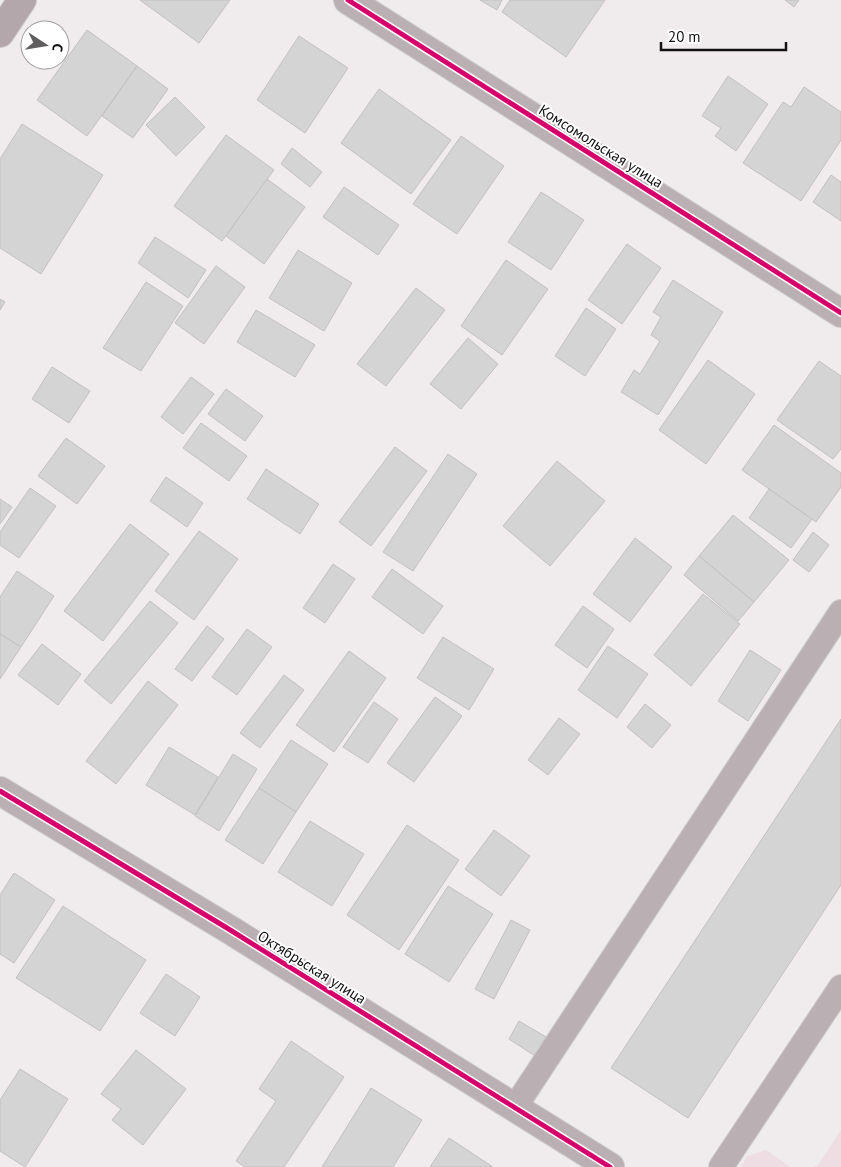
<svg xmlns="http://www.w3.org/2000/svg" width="841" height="1167" viewBox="0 0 841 1167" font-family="'PT Sans',sans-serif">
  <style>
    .green { fill: #eedee3 }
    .building { fill: #d5d4d4; stroke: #c2c1c0 }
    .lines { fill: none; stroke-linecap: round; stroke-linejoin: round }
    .service-casing { stroke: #cccaca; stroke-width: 26 }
    .minor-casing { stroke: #cccaca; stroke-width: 30 }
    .primary-casing { stroke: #cccaca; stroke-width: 30 }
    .service { stroke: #bab0b3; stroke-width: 24 }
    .minor { stroke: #bab0b3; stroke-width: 28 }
    .primary { stroke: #b4a7ac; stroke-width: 28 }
    .cycleway-casing { stroke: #fff; stroke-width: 8 }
    .cycleway { stroke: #d6006c; stroke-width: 5 }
    .labels { text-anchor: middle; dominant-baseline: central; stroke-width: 4; stroke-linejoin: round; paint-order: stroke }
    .street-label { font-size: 15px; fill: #121010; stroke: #fff }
  </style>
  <rect width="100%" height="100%" fill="#f0ecee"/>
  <g class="green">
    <polygon points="841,1130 841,1167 813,1167 818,1165"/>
    <polygon points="766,1150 791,1167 741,1167 747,1156"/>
  </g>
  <g class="building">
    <polygon points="140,0 230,0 199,43"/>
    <polygon points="480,0 502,0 497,10"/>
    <polygon points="510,0 605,0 566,57 502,12"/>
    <polygon points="785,0 799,0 794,7"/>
    <polygon points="87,30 137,66 87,136 37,100"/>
    <polygon points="299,36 348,68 305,133 257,100"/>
    <polygon points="137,66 168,89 133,138 102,116"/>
    <polygon points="728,76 768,104 736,151 715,136 721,128 702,116"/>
    <polygon points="804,87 841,112 841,140 801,201 743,163 783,102 791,107"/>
    <polygon points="379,89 451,140 411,194 341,143"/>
    <polygon points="175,97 205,127 176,156 146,125"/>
    <polygon points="22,124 103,175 41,274 0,248 0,159"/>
    <polygon points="226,135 274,170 222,241 174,206"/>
    <polygon points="461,136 504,166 457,234 413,204"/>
    <polygon points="292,148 322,172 310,187 281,164"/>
    <polygon points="831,175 841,182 841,221 813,202"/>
    <polygon points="267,179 305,207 264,264 226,236"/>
    <polygon points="344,187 399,225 378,255 323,217"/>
    <polygon points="541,192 584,220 551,270 508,242"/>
    <polygon points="155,237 206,270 188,298 138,263"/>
    <polygon points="627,244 661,268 622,324 588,300"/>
    <polygon points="298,250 352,283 324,331 269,298"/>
    <polygon points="506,260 548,289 502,355 461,326"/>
    <polygon points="216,266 245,287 204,344 175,323"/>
    <polygon points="673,280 723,312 658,415 621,392 634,370 640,374 660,341 651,335 661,317 653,312"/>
    <polygon points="146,282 183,306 141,371 103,348"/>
    <polygon points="416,288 445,310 386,386 357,364"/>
    <polygon points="0,299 5,302 0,310"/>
    <polygon points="586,308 616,329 585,376 555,356"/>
    <polygon points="256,310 315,345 295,377 237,342"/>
    <polygon points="468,338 498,364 461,409 430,384"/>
    <polygon points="708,360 755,394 706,464 659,430"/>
    <polygon points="819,361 841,376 841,449 833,459 777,420"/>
    <polygon points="52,367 90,391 69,423 32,399"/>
    <polygon points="191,377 214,394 183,434 161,417"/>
    <polygon points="226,389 263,416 245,441 208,414"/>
    <polygon points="201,423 247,456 229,481 183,448"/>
    <polygon points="774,425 841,473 841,487 816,522 742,470"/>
    <polygon points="66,438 105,466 77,504 38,476"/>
    <polygon points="395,447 427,471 371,546 339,522"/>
    <polygon points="448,454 477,474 413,571 383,552"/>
    <polygon points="557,461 605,501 550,566 503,526"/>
    <polygon points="266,469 319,504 300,534 247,499"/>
    <polygon points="166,477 203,503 187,527 150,501"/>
    <polygon points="30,488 56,506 19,558 0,545 0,532"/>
    <polygon points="769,489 812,519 791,548 749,518"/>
    <polygon points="0,499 12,507 0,524"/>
    <polygon points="733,515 789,560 754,602 699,556"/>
    <polygon points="130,524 169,554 103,641 64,611"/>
    <polygon points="199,531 238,559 194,620 155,591"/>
    <polygon points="813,532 829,545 809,572 793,560"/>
    <polygon points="635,538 672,567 630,622 593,594"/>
    <polygon points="699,556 754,602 738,621 684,575"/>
    <polygon points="333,564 355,579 325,623 303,608"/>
    <polygon points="392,569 443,606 423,634 372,597"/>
    <polygon points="17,571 54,596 21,647 0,634 0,597"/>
    <polygon points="703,594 740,624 691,686 654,655"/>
    <polygon points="150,601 178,623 111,704 84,681"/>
    <polygon points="583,606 614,629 587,668 555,645"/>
    <polygon points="207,626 224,639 192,681 175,669"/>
    <polygon points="247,629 272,647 237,695 212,677"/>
    <polygon points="0,634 21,647 0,679"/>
    <polygon points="443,637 494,669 469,710 417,678"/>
    <polygon points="42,644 81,674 58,705 18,675"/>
    <polygon points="608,646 648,674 617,718 578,690"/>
    <polygon points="750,650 781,670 748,721 718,701"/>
    <polygon points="349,651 386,678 334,752 296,725"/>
    <polygon points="284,675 304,690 260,748 240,733"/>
    <polygon points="148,681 178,705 116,784 86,761"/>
    <polygon points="435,697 462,716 414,782 387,763"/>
    <polygon points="374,702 398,719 368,763 343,747"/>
    <polygon points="645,704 671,725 652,748 627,727"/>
    <polygon points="559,718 580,734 548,775 528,760"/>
    <polygon points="841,719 841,885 688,1118 611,1068"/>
    <polygon points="291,740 328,764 296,812 259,788"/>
    <polygon points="169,747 218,777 195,815 146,785"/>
    <polygon points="233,754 257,769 219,831 195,816"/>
    <polygon points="259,788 296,812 263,864 225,840"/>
    <polygon points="310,821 364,854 332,906 278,872"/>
    <polygon points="407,825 459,860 399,950 347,915"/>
    <polygon points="494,830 530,856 501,896 465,869"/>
    <polygon points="14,873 55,900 14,963 0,954 0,895"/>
    <polygon points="448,886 493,914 449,982 405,954"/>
    <polygon points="63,906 146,960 100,1031 16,978"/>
    <polygon points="511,920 530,930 494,999 475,989"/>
    <polygon points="166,974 200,997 175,1036 140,1013"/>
    <polygon points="519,1021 546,1037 535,1056 509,1039"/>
    <polygon points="291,1041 344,1077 284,1167 245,1167 236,1161 276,1101 259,1089"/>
    <polygon points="136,1050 186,1089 143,1145 112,1120 121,1109 101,1094"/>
    <polygon points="20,1069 68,1099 25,1167 0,1151 0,1100"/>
    <polygon points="371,1088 422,1120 393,1167 322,1167"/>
    <polygon points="449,1138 493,1167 430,1167"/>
  </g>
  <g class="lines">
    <g class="service-casing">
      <g id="service">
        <polyline points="515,1107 841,612"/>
        <polyline points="721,1167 841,987"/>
      </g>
    </g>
    <g class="minor-casing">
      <g id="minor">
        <polyline points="348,0 841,313"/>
        <polyline points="0,791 227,928 610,1167"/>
      </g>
    </g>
    <g class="primary-casing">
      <polyline id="primary" points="0,33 22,0"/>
    </g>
    <use href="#service" class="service"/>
    <use href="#minor" class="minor"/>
    <use href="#primary" class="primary"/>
    <g class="cycleway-casing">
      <g id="cycleway">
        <polyline points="348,0 841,313"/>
        <polyline points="0,791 227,928 610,1167"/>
      </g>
    </g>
    <use href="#cycleway" class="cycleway"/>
  </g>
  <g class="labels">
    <g class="street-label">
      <text transform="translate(601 146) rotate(32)">Комсомольская улица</text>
      <text transform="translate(312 967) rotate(32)">Октябрьская улица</text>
    </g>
  </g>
  <g transform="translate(45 45) rotate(102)"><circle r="24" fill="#ffffff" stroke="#a09f9f"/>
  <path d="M0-4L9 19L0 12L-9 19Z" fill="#605d5e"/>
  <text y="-8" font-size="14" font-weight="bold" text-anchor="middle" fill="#121010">С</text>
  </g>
  <path d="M661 42v8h125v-8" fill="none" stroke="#121010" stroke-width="2.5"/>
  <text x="668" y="42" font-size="15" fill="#121010" stroke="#ffffff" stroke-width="4" paint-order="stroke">20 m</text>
</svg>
